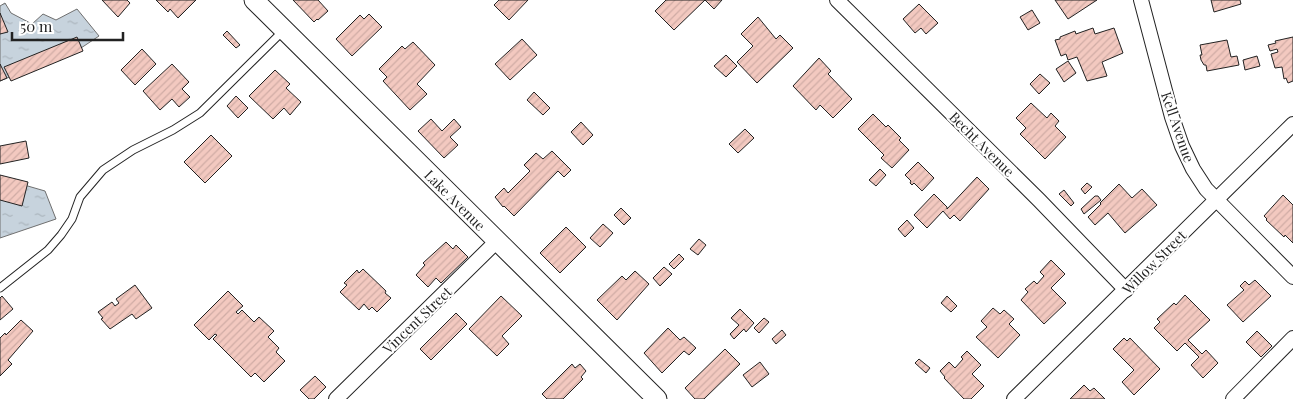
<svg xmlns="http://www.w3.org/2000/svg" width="1293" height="399" viewBox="0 0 1293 399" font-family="'Playfair Display',serif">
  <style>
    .water { fill: url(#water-ripples); stroke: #6f6f6f }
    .building { fill: url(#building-hatch); stroke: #222 }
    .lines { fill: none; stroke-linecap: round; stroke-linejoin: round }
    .lane-casing { stroke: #222; stroke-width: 9 }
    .street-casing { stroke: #222; stroke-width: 16 }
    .secondary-casing { stroke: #222; stroke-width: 21 }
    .lane { stroke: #fff; stroke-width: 7 }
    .street { stroke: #fff; stroke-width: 14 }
    .secondary { stroke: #fff; stroke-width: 19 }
    .labels { text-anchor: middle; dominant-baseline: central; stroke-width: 4; stroke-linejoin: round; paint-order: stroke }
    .street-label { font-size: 14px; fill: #222; stroke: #fff }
  </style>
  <defs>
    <pattern id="water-ripples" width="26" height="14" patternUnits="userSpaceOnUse" patternTransform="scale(1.25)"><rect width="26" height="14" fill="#c7d3dd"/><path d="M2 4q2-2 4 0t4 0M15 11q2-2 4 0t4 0" fill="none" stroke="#abb5bd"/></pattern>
    <pattern id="building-hatch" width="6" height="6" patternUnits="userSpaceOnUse" patternTransform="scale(1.25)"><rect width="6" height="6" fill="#f3c9c0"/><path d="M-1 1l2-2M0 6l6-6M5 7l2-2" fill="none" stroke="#d0aca5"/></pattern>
  </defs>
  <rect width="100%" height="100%" fill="#fff"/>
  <g class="water">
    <polygon points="5,3 11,13 32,24 43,14 56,20 77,9 99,36 81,48 0,81 0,6"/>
    <polygon points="0,178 45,191 56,219 0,238"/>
  </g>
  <g class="building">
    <polygon points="102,0 127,0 130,3 118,17"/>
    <polygon points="156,0 196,0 178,18 170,9 168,12"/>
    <polygon points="293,0 318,0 328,11 318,20 317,19 314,22"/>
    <polygon points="499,0 528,0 509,20 494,5"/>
    <polygon points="666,0 705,0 674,30 655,11"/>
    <polygon points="705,0 722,0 714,9"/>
    <polygon points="1055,0 1097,0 1068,19"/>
    <polygon points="1211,0 1240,0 1241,4 1214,12"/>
    <polygon points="919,4 938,23 926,34 921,28 915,33 903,19"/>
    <polygon points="1032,10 1040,23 1028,30 1020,17"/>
    <polygon points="0,13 8,32 0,34"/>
    <polygon points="369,14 382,27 352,56 336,39 360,15 364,19"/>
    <polygon points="758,17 776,39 780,35 793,48 757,83 737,62 753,46 741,34"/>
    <polygon points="1093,28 1095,34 1114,28 1123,53 1102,62 1107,76 1087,81 1077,57 1068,60 1066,54 1061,56 1055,40 1060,39 1060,37 1075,31 1076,34"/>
    <polygon points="227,31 240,45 236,48 223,35"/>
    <polygon points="77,37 83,51 11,81 4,67"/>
    <polygon points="1293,37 1293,81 1288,83 1286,78 1284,79 1282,67 1275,68 1271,54 1278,52 1277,49 1270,51 1268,45 1276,43 1275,41"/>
    <polygon points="522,39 537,55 510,80 495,64"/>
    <polygon points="1227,40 1231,57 1237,56 1239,65 1207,71 1206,65 1204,65 1201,60 1200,55 1202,55 1200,45"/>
    <polygon points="413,42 435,65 417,84 427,94 410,110 383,81 387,77 379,69 402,46 405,49"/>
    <polygon points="142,49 156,64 135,85 121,70"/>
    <polygon points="726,55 737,66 726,77 714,66"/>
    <polygon points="1257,56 1260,66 1245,70 1243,60"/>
    <polygon points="819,58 831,71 828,74 852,99 833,118 820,105 816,110 793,86"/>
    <polygon points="1068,61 1076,73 1064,82 1056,69"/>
    <polygon points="0,64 7,78 0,81"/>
    <polygon points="172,64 189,82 182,89 190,97 179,107 172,99 160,110 143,91"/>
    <polygon points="275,70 290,84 286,88 301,102 290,115 284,108 273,119 249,96"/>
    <polygon points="1040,74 1050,83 1039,94 1030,84"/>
    <polygon points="534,92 550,108 543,115 527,100"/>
    <polygon points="236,96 248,108 238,118 227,106"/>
    <polygon points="1031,103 1047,118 1051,113 1059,121 1055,126 1066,137 1045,159 1020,134 1026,128 1016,118"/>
    <polygon points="873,114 886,127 888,125 901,138 899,140 909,150 892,168 881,158 884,155 858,129"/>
    <polygon points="431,119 442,131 454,119 461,127 450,137 458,145 444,158 418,131"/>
    <polygon points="581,122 593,135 583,145 571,132"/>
    <polygon points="745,129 754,138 738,153 729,144"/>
    <polygon points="211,135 232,156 205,183 184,162"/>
    <polygon points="26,141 29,158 0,164 0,146"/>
    <polygon points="552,151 571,170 564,177 558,171 514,216 504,206 503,207 495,197 504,188 508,193 530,171 524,165 536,153 543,159"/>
    <polygon points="918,162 934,178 922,191 914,183 912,185 910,183 911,181 905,175"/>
    <polygon points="880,169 886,175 876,186 869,180"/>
    <polygon points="0,175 28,182 22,206 0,200"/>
    <polygon points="977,177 989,189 960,221 954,215 950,219 943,211 927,228 914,215 934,194 947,207 947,209"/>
    <polygon points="1087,183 1092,187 1085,194 1081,189"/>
    <polygon points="1119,184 1132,198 1142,189 1157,205 1125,233 1108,213 1095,225 1088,217 1101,204 1100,203"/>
    <polygon points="1064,190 1074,203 1071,206 1059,194"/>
    <polygon points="1283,195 1293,205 1293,243 1285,235 1284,237 1266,220 1267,219 1264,216"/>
    <polygon points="1095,196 1098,196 1101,200 1084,214 1081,209"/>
    <polygon points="621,208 631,218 624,225 614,215"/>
    <polygon points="907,220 914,228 905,237 898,229"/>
    <polygon points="603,224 613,233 600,247 590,238"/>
    <polygon points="566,227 586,247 560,273 540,253"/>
    <polygon points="699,239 706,245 698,255 690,249"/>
    <polygon points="446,242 453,249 456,245 468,257 441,283 436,278 428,287 416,275 425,265 423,263"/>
    <polygon points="679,254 684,259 674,269 669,264"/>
    <polygon points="1051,260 1065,274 1051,288 1066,303 1044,324 1021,300 1028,292 1025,289 1034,281 1037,284 1044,276 1040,272"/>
    <polygon points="664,267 672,274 660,286 653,278"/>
    <polygon points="363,269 386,291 385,293 391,298 377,312 372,307 369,310 364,304 359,310 340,292 347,285 344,283 357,270 359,273"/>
    <polygon points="635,271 649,284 617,320 597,300 622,276 626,280"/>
    <polygon points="1255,280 1271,296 1243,322 1227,305 1244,290 1240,286 1245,281 1249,285"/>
    <polygon points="135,285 152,308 136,319 132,314 110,329 101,319 103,318 98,312 112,302 115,306 119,303 116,299"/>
    <polygon points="228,291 243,306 236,312 238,314 242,310 254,322 259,317 274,331 268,337 279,348 276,352 285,361 264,382 255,373 251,377 213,339 217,335 215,334 209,340 194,325"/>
    <polygon points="1185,295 1210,320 1188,340 1202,354 1206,350 1218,363 1203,378 1191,365 1199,357 1185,343 1177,351 1154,328 1160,322 1157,319 1174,303 1176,305"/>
    <polygon points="2,296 13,309 0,320 0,298"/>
    <polygon points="501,296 522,316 502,336 509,344 497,356 469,329"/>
    <polygon points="947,296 957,306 951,312 941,303"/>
    <polygon points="993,308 1000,314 1004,310 1014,319 1009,324 1020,335 998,358 976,337 987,327 981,321"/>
    <polygon points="740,309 754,323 746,332 744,329 734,339 730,334 739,325 731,318"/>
    <polygon points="456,313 467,324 431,360 420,349"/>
    <polygon points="764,318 769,322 759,333 754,328"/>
    <polygon points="21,320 33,331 8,360 12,364 0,376 0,338 5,333 6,335"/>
    <polygon points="668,328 680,340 684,337 696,348 689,355 684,351 662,373 644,353"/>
    <polygon points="782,330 786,335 776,344 772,339"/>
    <polygon points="1257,331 1272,346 1261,357 1246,342"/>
    <polygon points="1124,338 1127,341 1130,338 1160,369 1134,395 1122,382 1134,370 1113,349"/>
    <polygon points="725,349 740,364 704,399 695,399 685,388"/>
    <polygon points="967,351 981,365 972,374 984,386 971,399 964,399 944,378 945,377 940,371 949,362 955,368 963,359 961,357"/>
    <polygon points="919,359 930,368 926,373 915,363"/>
    <polygon points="760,362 769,374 752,387 743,375"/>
    <polygon points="572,364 575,368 580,364 586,371 581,377 583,379 563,399 547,399 542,394"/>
    <polygon points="315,376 326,387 314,399 309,399 300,390"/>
    <polygon points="1084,385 1090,391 1094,388 1105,399 1070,399"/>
  </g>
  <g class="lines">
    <g class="lane-casing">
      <polyline id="lane" points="0,288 48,250 61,235 72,219 80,197 103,170 133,150 173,130 200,113 284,30"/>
    </g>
    <g class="street-casing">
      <g id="street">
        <polyline points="837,0 1039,200 1126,290"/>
        <polyline points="1141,0 1172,117 1182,146 1193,169 1206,189 1293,277"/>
        <polyline points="336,399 497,241"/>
        <polyline points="1014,399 1293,124"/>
        <polyline points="1233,399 1293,338"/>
      </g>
    </g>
    <g class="secondary-casing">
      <polyline id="secondary" points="254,0 657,399"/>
    </g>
    <use href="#lane" class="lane"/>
    <use href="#street" class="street"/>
    <use href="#secondary" class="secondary"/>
  </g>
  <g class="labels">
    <g class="street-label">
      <text transform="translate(1178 127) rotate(71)">Kell Avenue</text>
      <text transform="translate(982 144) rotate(45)">Becht Avenue</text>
      <text transform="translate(455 200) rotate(45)">Lake Avenue</text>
      <text transform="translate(1154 262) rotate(-45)">Willow Street</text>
      <text transform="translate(417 320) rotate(-44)">Vincent Street</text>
    </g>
  </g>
  <path d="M12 32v8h111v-8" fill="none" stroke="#222222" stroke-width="2.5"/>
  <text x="20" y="32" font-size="15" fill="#222222" stroke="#ffffff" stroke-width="4" paint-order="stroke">50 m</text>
</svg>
